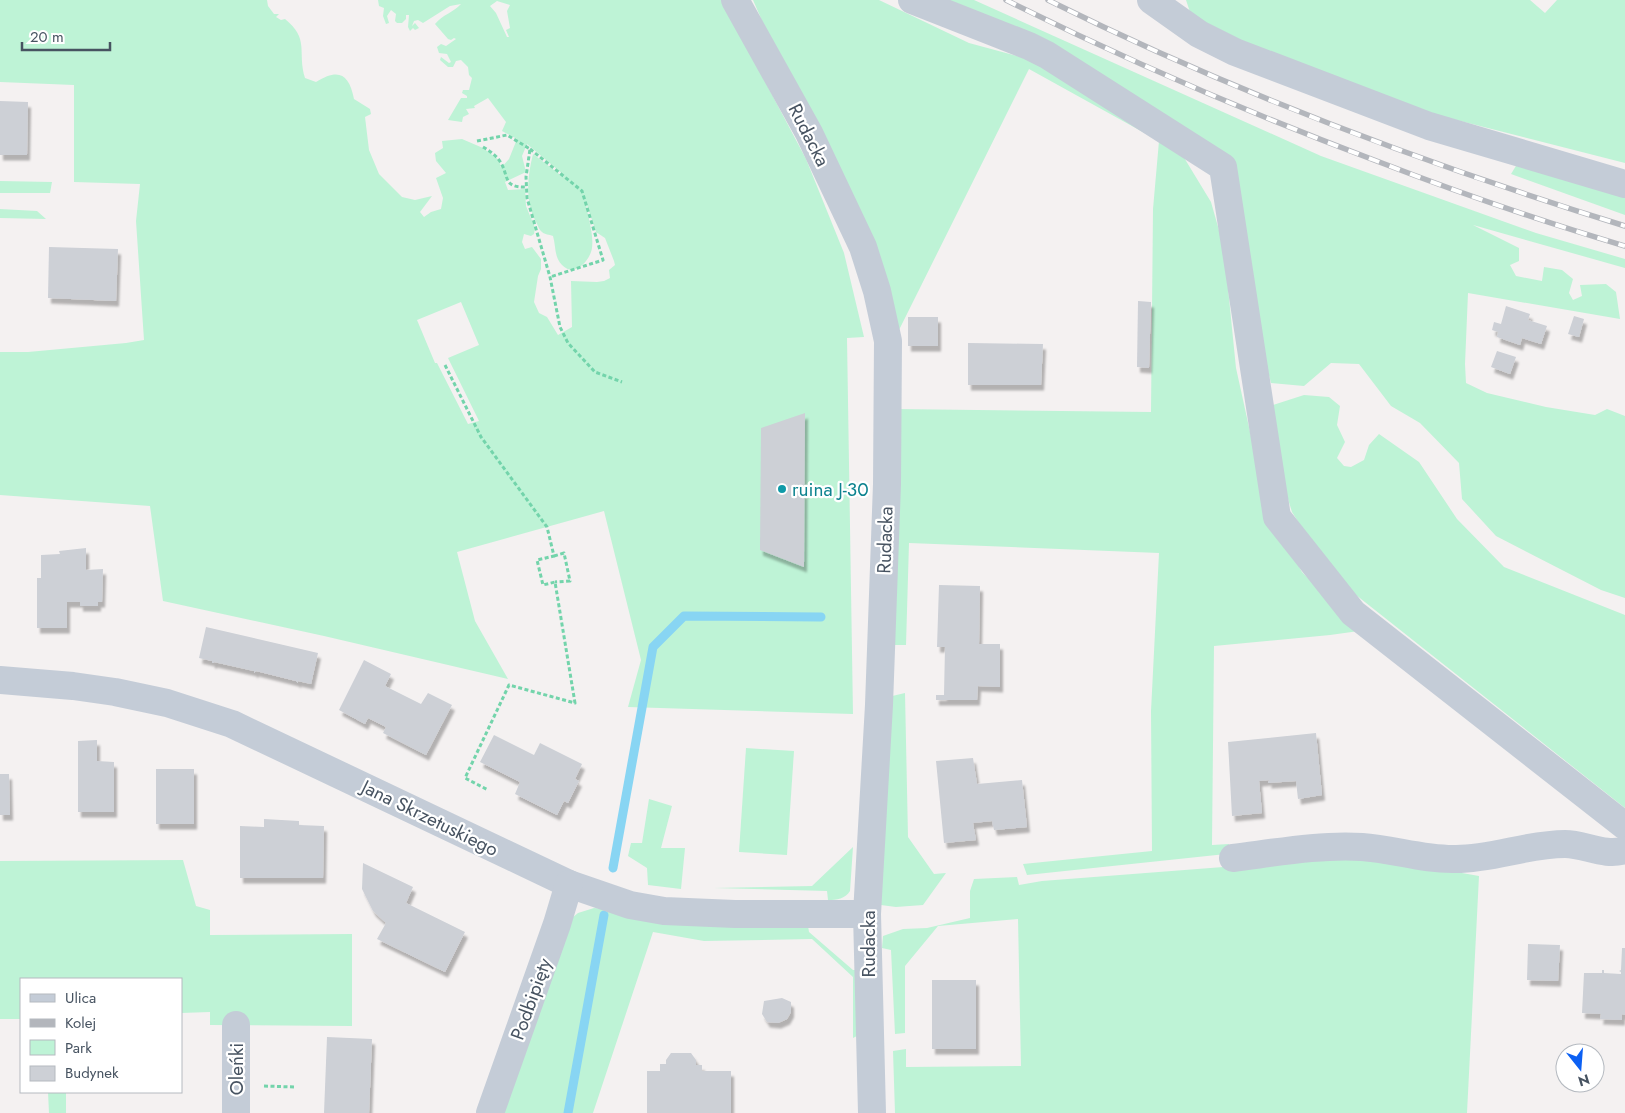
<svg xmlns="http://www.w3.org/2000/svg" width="1625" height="1113" viewBox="0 0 1625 1113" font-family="Jost,sans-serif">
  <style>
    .green { fill: #bef3d6; fill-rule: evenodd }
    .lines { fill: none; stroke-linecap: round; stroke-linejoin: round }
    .stream { stroke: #88d5f3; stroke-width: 9 }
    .building { fill: #cdd0d6; filter: url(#shadow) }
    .path { stroke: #73d4ab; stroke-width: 3; stroke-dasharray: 4 2.5; stroke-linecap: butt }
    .street { stroke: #c4ccd7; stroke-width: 28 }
    .rail-casing { stroke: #b3b6bc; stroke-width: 5.5 }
    .rail { stroke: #fff; stroke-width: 4; stroke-dasharray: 11; stroke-linecap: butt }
    .culture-dot { fill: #0f9aa8; stroke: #fff; stroke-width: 2 }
    .labels { text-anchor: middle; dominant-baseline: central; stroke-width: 4.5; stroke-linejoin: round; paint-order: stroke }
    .street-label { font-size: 19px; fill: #475361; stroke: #fff }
    .culture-label { font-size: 19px; fill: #0d838f; stroke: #fff; text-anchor: start }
  </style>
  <defs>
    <filter id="shadow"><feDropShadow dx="3" dy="5.5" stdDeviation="1" flood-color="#0004"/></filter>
  </defs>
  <rect width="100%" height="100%" fill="#f4f1f1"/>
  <g class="green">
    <path d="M 0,0 L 267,0 L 268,6 L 274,14 L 279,14 L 276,17 L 281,20 L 285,19 C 310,39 297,52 305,78 L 316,82 C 339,68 349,74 354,99 L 370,109 L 371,114 L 365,117 L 369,150 L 379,174 L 402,197 L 415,200 L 432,196 L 420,212 L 424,217 L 431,212 L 441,209 L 443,198 L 436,178 L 446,173 L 436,161 L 435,153 L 443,148 L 442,141 L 462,139 L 483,148 L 499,160 L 501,168 L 509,159 L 517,139 L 502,131 L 506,122 L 488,98 L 474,106 L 475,108 L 466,109 L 469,114 L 463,117 L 462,122 L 448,120 L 461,98 L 467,98 L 467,96 L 462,93 L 463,90 L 469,90 L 472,78 L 469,75 L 468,67 L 461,60 L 456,61 L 453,67 L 448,67 L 440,60 L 441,57 L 449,63 L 451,62 L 447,54 L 439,53 L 437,47 L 441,44 L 446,46 L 456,39 L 454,38 L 451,40 L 448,39 L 435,24 C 442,15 454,12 461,4 L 450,6 L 423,23 L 418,20 L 414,21 L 412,26 L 415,23 L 419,28 L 415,30 L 413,28 L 410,31 L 408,27 L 409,15 L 406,15 L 406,19 L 402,23 L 397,23 L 395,21 L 396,14 L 391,10 L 387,16 L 389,23 L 386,24 L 383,16 L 384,8 L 379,6 L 378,0 L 722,0 L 806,159 L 844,253 L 864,337 L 847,338 L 853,714 L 628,707 L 641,660 L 604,511 L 457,552 L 475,621 L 508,679 L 324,636 L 163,601 L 150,506 L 0,495 L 0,352 L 28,352 L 126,343 L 144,340 L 136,221 L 140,184 L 74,182 L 74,85 L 0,82 ZM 497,1 L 510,5 L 507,11 L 510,28 L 506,30 L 509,37 L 507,37 L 496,13 L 490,6 ZM 527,144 L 564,175 L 563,177 L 533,154 C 527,178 525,200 536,222 C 538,225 539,230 542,232 C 545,235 549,234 553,236 C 556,246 554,257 562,265 C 574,278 590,261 592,248 C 594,232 587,217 586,202 L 596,232 L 605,238 L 614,261 L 615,265 L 609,270 L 610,278 L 604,281 L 597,282 L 571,281 L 572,327 L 558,335 L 547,317 L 539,313 L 534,302 L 538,276 L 541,269 L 541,259 L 532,247 L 525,249 L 522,242 L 524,234 L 531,236 L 534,234 L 535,228 L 526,206 L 525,189 L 508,190 L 505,182 L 526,172 L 522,156 ZM 461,302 L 479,345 L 448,358 L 479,421 L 468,424 L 437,363 L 435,363 L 417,320 Z"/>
    <polygon points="753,0 879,0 969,43 1043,63 1180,151 1211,202 1224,248 1236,368 1267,509 1302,572 1359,631 1330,635 1214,646 1212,845 1229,844 1226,854 1027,875 1023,864 1152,851 1151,711 1159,553 909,543 906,645 889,645 895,409 1151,412 1153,209 1159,141 1029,69 898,332"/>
    <polygon points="922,0 974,0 1321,156 1536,233 1625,259 1625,268 1473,225 1519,248 1519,261 1510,265 1516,276 1542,281 1544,267 1562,270 1573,279 1569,293 1573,300 1582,296 1580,285 1606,284 1616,292 1620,319 1468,293 1465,364 1466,383 1487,393 1546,407 1595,415 1607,409 1625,416 1625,598 1601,590 1496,536 1462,499 1459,463 1420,423 1391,406 1359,364 1331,363 1304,386 1271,383 1212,154"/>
    <polygon points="1186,0 1530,0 1545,13 1557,0 1625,0 1625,163 1433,114 1210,35 1190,12"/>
    <polygon points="1519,161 1625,192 1625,215 1511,174"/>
    <polygon points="0,181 52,182 50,193 0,193"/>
    <polygon points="0,209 37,211 46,219 0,218"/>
    <polygon points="1304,395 1329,397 1340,406 1337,425 1345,442 1337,458 1344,466 1351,467 1364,460 1369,445 1379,434 1419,462 1457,519 1504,567 1625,615 1625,808 1332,576 1292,512 1271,444 1273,405"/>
    <polygon points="905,693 908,837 934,874 946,873 923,905 896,907 881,905 888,697"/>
    <polygon points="746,748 794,751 787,855 739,852"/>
    <polygon points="649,799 672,806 661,848 685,848 681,889 648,885 647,868 628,856 631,843 642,843"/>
    <path d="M 853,847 L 850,891 C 845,899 837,900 828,900 L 827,891 L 714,888 L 812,886 Z"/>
    <polygon points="1366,856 1479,876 1467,1113 895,1113 893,1051 906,1049 906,1067 1021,1066 1018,919 938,926 905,966 905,1033 895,1034 891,950 882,948 883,936 903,929 927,928 970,918 970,891 974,879 1017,877 1019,885 1042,881"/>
    <polygon points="183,860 196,906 210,910 210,935 352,934 352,1026 210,1025 210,1012 181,1013 181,979 21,979 21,1019 0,1019 0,861"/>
    <polygon points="594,908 808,926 809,932 853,970 857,970 859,1035 853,1038 853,977 812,939 704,941 653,932 593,1113 501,1113 572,918 578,913"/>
    <polygon points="48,1092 66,1092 66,1113 49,1113"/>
  </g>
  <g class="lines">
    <g class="stream">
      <polyline points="613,868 653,647 684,616 821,617"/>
      <polyline points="568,1113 604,915"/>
    </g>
  </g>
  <g class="building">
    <polygon points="0,101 28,102 27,155 0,155"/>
    <polygon points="49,247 118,249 116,301 48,298"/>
    <polygon points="1138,301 1151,302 1149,368 1137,367"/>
    <polygon points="1506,306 1530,314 1528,320 1547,326 1541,344 1522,338 1520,345 1497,337 1498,332 1492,330 1494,322 1501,324"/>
    <polygon points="1574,316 1584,319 1579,337 1568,334"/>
    <rect x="908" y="317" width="30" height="29"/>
    <polygon points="968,343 1043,344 1041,385 968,385"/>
    <polygon points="1497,351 1516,357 1510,374 1491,367"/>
    <polygon points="805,413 804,567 760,550 761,428"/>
    <polygon points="86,548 86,570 103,569 102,602 98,602 98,606 80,606 80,602 67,602 67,628 37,628 37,578 41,578 41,555 60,554 59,551"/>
    <polygon points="939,585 980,586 979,644 1000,644 1000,687 978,686 977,700 936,700 936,695 944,695 945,647 937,647"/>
    <polygon points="206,627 318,653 311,684 298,681 298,683 296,681 256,671 254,673 254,671 214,662 214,663 212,663 212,661 199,658"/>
    <polygon points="364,660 391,674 385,686 421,704 428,693 452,705 426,755 383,733 386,727 368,718 365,724 339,710"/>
    <polygon points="1316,733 1322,795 1298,799 1296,781 1268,783 1269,780 1259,781 1262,813 1232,816 1228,742"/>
    <polygon points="494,735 534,755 540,743 582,764 575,779 579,781 568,803 564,801 557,815 515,794 520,782 480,762"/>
    <polygon points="97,740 97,761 114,762 114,812 78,812 78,741"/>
    <polygon points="973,758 977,784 1022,780 1027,827 994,830 992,821 973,823 976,840 944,843 936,761"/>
    <rect x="156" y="769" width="38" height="55"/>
    <polygon points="0,774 9,774 10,815 0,815"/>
    <polygon points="264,819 299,821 299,825 324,826 323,878 240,878 240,826 264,827"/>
    <polygon points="363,863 413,887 406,903 465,932 445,972 377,939 386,923 373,911 362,889"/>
    <polygon points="1528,944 1560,945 1558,981 1527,980"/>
    <polygon points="1622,948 1625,948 1625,1015 1622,1014 1622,1020 1600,1019 1601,1014 1582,1013 1584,973 1602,973 1602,970 1604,970 1604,973 1621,974 1621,972 1619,971 1621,970"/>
    <rect x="932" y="980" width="44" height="69"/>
    <polygon points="782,998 791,1002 791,1012 787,1019 778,1023 767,1022 762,1014 764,1001"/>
    <polygon points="327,1037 372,1039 369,1113 324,1113"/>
    <polygon points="671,1053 691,1053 696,1060 696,1065 702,1065 702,1071 731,1071 731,1113 647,1113 647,1071 660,1071 660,1064 666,1064 666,1060"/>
  </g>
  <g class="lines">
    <g class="path">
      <polyline points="477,141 507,135 530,149 526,177 527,198 550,277 560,327 568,343 595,372 622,382"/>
      <path d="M 483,147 C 490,151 497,156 501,163 C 509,177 503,188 527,187"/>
      <polyline points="530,149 582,191 603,260 550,277"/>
      <polyline points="445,365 481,437 547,527 554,556 537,560 543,585 555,582 575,703 509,685 465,778 488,790"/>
      <polyline points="554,556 564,553 570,581 555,582"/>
      <polyline points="264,1086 294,1087"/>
    </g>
    <g class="street">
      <polyline points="735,0 809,133 863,247 877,291 888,341 887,484 879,705 867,914 872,1113"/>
      <polyline points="912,0 1029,46 1047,55 1223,167 1277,517 1353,613 1625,826"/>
      <polyline points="1151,0 1199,34 1235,52 1429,126 1625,184"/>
      <polyline points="0,680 73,686 115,692 167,703 232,724 569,884 630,905 664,911 735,914 867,914"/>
      <path d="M 1233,858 C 1273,853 1322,844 1362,847 C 1393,849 1424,860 1456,859 C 1493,859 1528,844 1565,844 C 1585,844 1605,857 1625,850"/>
      <polyline points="236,1025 236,1113"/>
      <polyline points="490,1113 557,924 569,884"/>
    </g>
    <g class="rail-casing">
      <g id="rail">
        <path d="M 1006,0 C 1126,60 1249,113 1374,160 C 1457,192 1540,221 1625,246"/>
        <path d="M 1048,0 C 1233,92 1428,165 1625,226"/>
      </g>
    </g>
    <use href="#rail" class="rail"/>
  </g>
  <circle class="culture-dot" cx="782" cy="489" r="5"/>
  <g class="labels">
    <g class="street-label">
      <text transform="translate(809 135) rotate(63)">Rudacka</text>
      <text transform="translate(885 540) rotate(-88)">Rudacka</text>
      <text transform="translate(430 818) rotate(26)">Jana Skrzetuskiego</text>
      <text transform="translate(868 944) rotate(-90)">Rudacka</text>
      <text transform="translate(531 999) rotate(-70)">Podbipięty</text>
      <text transform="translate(236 1069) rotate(-90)">Oleńki</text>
    </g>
    <g class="culture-label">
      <text x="792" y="489">ruina J-30</text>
    </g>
  </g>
  <rect x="20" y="978" width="162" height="115" fill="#ffffff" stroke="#b5bac0"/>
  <rect x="30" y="994" width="25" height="8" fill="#c4ccd7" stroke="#b5bac0"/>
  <text x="65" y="1003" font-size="15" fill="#475361">Ulica</text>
  <rect x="30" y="1019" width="25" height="8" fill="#b3b6bc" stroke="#b5bac0"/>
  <text x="65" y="1028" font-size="15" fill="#475361">Kolej</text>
  <rect x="30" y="1040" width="25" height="15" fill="#bef3d6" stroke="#b5bac0"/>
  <text x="65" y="1053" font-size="15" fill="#475361">Park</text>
  <rect x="30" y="1066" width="25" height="15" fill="#cdd0d6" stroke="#b5bac0"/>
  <text x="65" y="1078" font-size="15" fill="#475361">Budynek</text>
  <g transform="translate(1580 1068) rotate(163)"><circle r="24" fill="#ffffff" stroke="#b5bac0"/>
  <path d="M0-4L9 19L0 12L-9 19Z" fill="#0c60f3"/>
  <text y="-8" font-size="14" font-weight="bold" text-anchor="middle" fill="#475361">N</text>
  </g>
  <path d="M22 42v8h88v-8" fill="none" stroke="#475361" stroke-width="2.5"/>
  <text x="30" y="42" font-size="15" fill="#475361" stroke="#ffffff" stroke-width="4" paint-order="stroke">20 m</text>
</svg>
